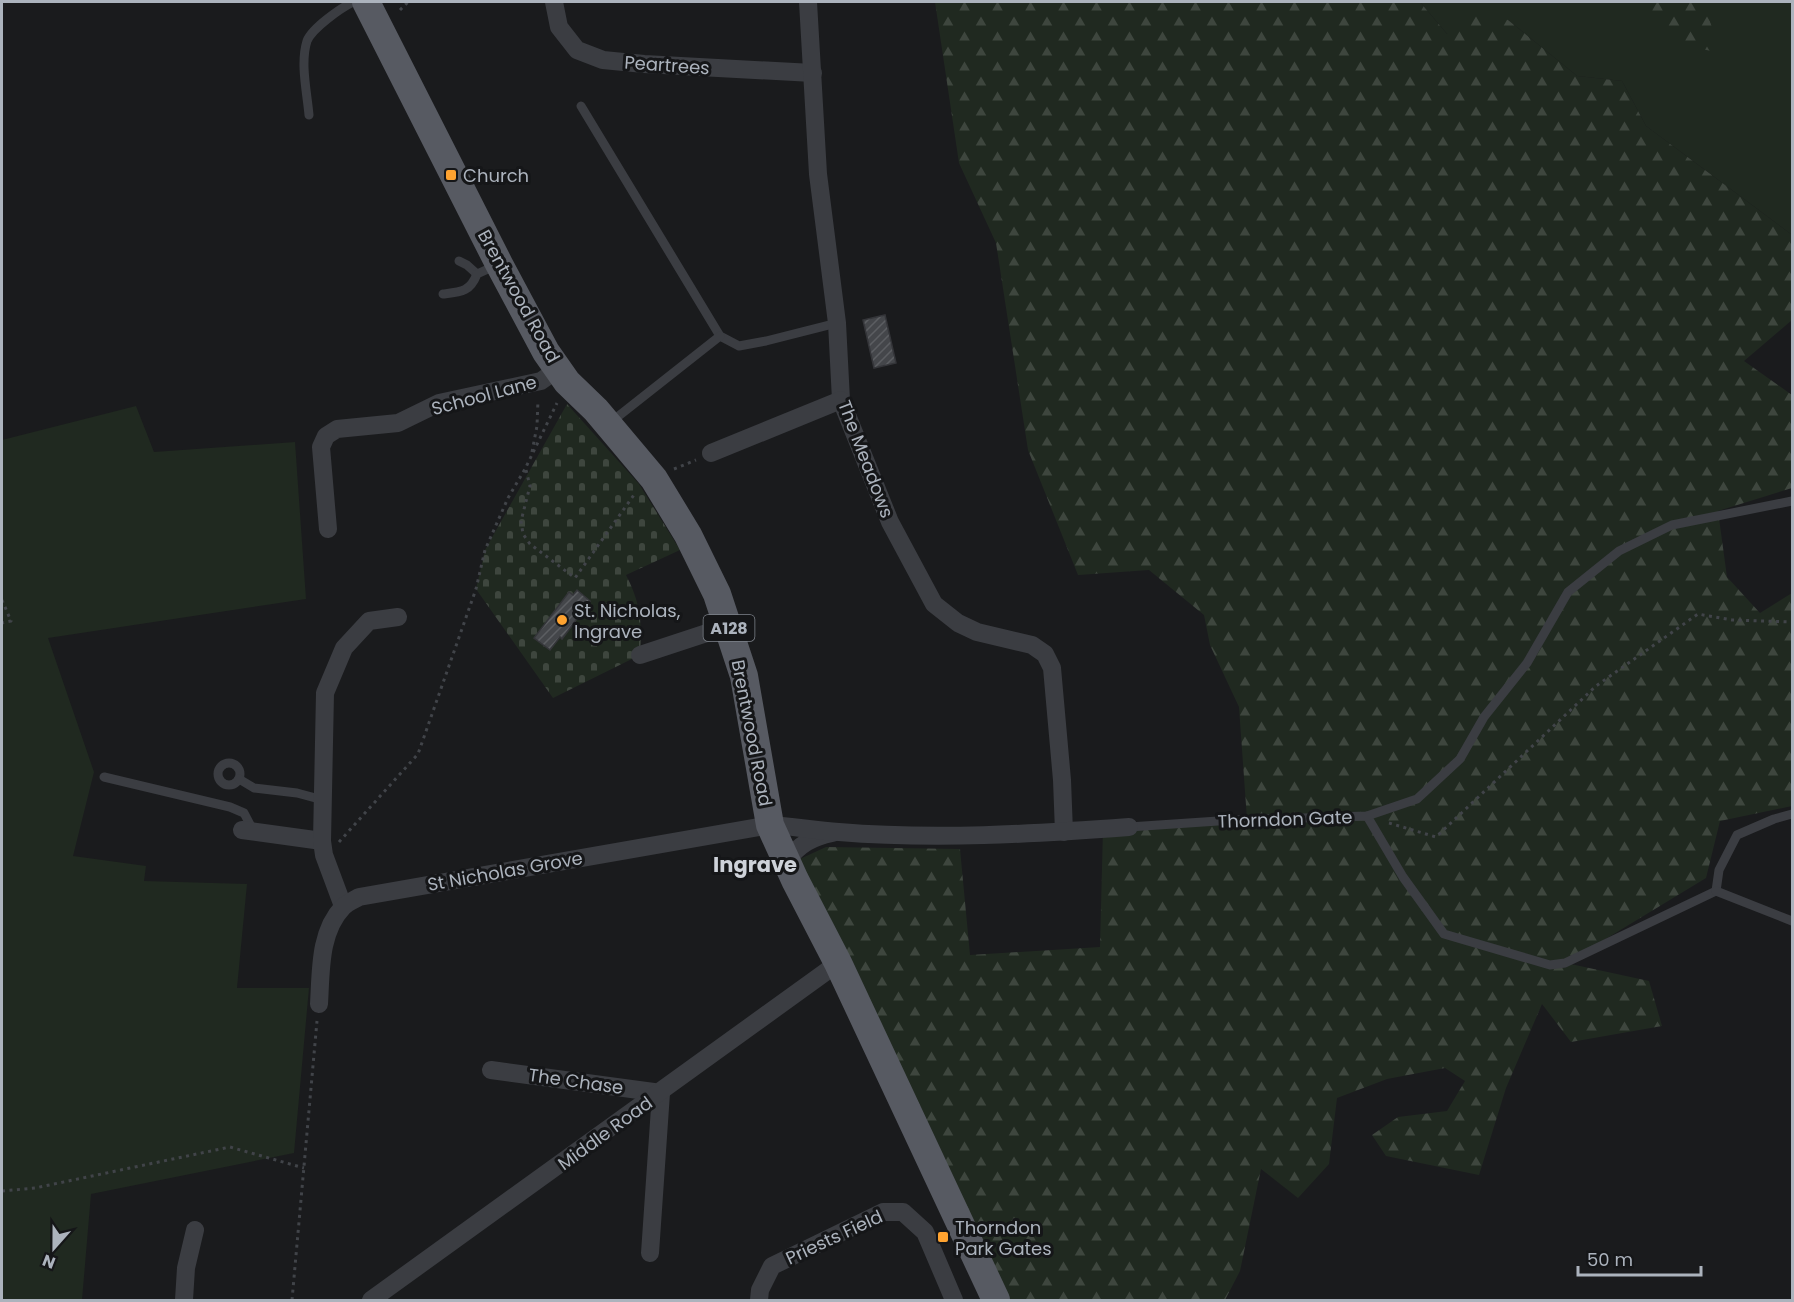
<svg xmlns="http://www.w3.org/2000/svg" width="1794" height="1302" viewBox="0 0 1794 1302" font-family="Poppins,sans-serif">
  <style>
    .grass { fill: #202920 }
    .forest { fill: url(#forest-firs) }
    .cemetery { fill: url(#cemetery-stones) }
    .building { fill: url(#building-hatch); stroke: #343539; stroke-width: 1.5 }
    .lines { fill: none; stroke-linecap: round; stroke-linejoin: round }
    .path { stroke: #414449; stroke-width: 3; stroke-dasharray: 3 4.5; stroke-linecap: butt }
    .service { stroke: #3b3d42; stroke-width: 9 }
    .minor { stroke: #3b3d42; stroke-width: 18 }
    .primary { stroke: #575a62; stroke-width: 28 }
    .poi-dot { fill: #ffa330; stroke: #151618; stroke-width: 2 }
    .labels { text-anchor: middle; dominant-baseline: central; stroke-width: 6; stroke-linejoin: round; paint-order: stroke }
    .shield { fill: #151618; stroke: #7f848c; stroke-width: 1.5 }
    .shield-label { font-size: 16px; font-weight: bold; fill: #acb3bd }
    .street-label { font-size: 18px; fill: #acb3bd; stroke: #151618 }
    .poi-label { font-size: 18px; fill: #acb3bd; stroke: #151618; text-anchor: start }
    .quarter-label { font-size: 21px; font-weight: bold; fill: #ced2d9; stroke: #151618 }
  </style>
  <defs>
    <pattern id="forest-firs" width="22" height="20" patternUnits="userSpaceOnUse" patternTransform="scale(1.5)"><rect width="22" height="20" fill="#202920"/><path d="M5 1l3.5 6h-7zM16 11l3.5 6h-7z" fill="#3e463e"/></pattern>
    <pattern id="cemetery-stones" width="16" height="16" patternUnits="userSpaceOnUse" patternTransform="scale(1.5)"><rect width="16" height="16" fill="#202920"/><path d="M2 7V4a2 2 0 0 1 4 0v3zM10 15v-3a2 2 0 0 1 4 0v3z" fill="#3e463e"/></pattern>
    <pattern id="building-hatch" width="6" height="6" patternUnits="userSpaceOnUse" patternTransform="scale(1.5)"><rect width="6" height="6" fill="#44464a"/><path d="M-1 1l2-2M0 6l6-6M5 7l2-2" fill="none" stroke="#5c5e62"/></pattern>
  </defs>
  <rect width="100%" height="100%" fill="#1a1b1d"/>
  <g class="grass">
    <polygon points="1420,2 1792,2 1792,235 1646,126 1622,81 1577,76 1508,20 1447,34"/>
    <polygon points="136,406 154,452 295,442 306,599 48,638 94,772 73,856 146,866 144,881 247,884 237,988 309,988 294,1153 91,1194 82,1300 2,1300 2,440"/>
  </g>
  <g class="forest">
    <polygon points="935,2 1420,2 1447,34 1479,12 1508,20 1577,76 1622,81 1646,126 1792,235 1792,320 1744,361 1792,395 1792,488 1718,511 1727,577 1760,613 1792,593 1792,806 1720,821 1706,878 1566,963 1649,981 1662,1026 1571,1042 1542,1004 1506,1088 1479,1175 1386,1156 1372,1135 1398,1117 1447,1111 1465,1081 1445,1068 1387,1079 1337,1098 1329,1164 1298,1198 1261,1169 1240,1271 1225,1300 996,1300 789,864 826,847 960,849 970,955 1100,947 1103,829 1247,819 1239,707 1210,645 1204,615 1149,570 1078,575 1028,450 996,243 959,163"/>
    <polygon points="1641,2 1704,2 1720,53 1675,43"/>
  </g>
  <path class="cemetery" d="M 567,404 L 639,484 L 680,550 L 626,575 C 641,604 642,622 640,655 L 553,698 L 476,589 L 485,550 Z"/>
  <g class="building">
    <polygon points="885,315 896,363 874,368 863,320"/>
    <polygon points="577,590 590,601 562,639 560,637 550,650 534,638 569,592 573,595"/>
  </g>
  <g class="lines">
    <g class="path">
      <polyline points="400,10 408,2"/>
      <polyline points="532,452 537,426 538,400"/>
      <polyline points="674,469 696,460"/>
      <polyline points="526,470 530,486 521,521 523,534 530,544 575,578 636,492"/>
      <polyline points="2,600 11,621 2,623"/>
      <polyline points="1389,823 1436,837 1596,686 1698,614 1732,620 1792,622"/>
      <polyline points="339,842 418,754 476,589 485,550 508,498 525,469 557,403"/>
      <polyline points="2,1191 35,1188 230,1147 304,1168"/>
      <polyline points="292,1300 317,1021"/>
    </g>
    <g class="service">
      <polyline points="581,106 720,336 739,346 766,341 837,323"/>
      <path d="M 309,115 C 307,92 300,63 307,41 C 312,28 341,8 353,2"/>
      <polyline points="459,261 467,265 477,274"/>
      <path d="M 443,294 C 461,292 470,292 477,274 L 497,265"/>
      <polyline points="611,422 720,336"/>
      <circle cx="229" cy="774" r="11"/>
      <polyline points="104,777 230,807 244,813 254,832"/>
      <polyline points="239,779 254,788 297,793 323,800"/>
      <polyline points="1367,816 1403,877 1444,934 1550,965 1565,963 1716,891"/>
      <polyline points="1129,827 1233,820 1367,816 1417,799 1460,759 1484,717 1527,663 1568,592 1619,551 1672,525 1792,501"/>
      <polyline points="1716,891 1719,870 1737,835 1774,819 1792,814"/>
      <polyline points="1716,891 1792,921"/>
    </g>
    <g class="minor">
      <polyline points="554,2 559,27 577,50 603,60 644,64 813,73"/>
      <polyline points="808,2 818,174 837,323 841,400 890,522 934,604 958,623 977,632 1032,645 1045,654 1052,668 1062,780 1064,832"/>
      <polyline points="711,453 841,400"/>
      <polyline points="328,529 321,447 326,436 337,429 398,423 439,403 541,381 558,369"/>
      <polyline points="640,655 728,626"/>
      <polyline points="242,830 322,841"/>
      <path d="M 787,861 C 799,844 813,837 832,833"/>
      <polyline points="343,906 324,855 322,841 325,693 344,648 369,621 398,617"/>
      <path d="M 319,1004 C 321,972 319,932 343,907 C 347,903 354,900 359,897 L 770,825 C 793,826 816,831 839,832 C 935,840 1032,834 1129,827"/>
      <polyline points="491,1070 661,1093 650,1253"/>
      <polyline points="184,1300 186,1268 195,1230"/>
      <polyline points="371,1300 838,963"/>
      <polyline points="759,1300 760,1290 772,1266 883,1212 903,1212 925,1232 954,1300"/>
    </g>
    <polyline class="primary" points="366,2 499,264 546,352 567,382 596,410 654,479 688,535 717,594 744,676 770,825 795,880 838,963 996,1300"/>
  </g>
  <g class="poi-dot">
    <rect x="445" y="169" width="12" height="12" rx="3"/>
    <circle cx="562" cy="620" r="6"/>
    <rect x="937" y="1231" width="12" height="12" rx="3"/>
  </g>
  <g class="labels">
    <rect class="shield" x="703.5" y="615" width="51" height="26" rx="4.5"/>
    <g class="shield-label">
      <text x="729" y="628">A128</text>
    </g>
    <g class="street-label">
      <text transform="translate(667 65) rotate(4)">Peartrees</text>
      <text transform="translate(519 296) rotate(61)">Brentwood Road</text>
      <text transform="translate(484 395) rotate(-15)">School Lane</text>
      <text transform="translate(866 459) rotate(69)">The Meadows</text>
      <text transform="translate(752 733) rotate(79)">Brentwood Road</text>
      <text transform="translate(1285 819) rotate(-2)">Thorndon Gate</text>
      <text transform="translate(505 871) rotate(-10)">St Nicholas Grove</text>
      <text transform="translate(576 1081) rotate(8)">The Chase</text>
      <text transform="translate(605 1133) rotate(-36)">Middle Road</text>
      <text transform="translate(834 1237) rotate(-25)">Priests Field</text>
    </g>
    <g class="poi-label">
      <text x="463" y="175">Church</text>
      <text x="574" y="610">St. Nicholas,<tspan x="574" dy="21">Ingrave</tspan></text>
      <text x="955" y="1227">Thorndon<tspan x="955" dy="21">Park Gates</tspan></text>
    </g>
    <g class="quarter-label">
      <text x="755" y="864">Ingrave</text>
    </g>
  </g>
  <rect width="1794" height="1302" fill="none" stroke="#acb3bd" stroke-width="6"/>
  <g transform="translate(54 1248) rotate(201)" stroke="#151618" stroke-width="4.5" paint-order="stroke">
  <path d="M0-4.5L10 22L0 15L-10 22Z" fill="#acb3bd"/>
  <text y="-9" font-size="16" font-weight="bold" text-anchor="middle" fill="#acb3bd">N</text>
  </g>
  <path d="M1578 1266v9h123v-9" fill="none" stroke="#acb3bd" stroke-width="3"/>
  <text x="1587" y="1266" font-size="18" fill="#acb3bd" stroke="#151618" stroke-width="4.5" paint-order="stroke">50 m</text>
</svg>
